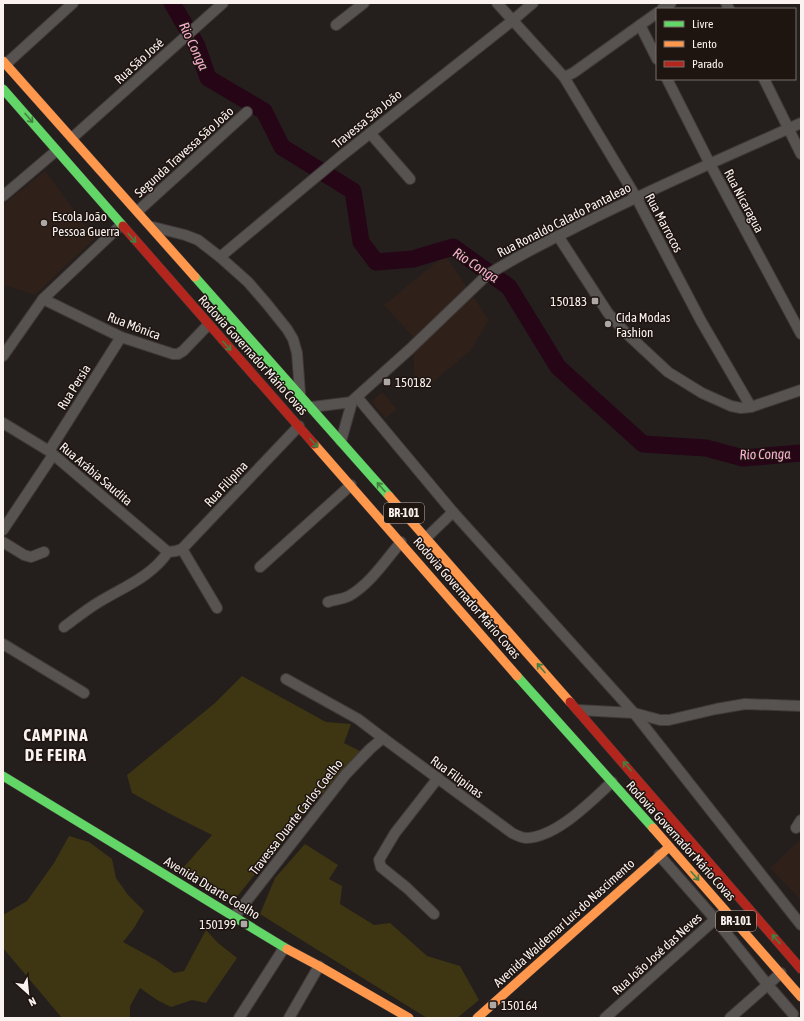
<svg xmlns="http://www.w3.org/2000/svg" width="804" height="1021" viewBox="0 0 804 1021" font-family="'Asap Condensed',sans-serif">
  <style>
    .built { fill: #2f211a }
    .green { fill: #3e3612 }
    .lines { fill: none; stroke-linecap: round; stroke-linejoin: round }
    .river { stroke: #250516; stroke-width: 17 }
    .street-casing { stroke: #403a39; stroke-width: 12 }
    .fast-casing { stroke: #403a39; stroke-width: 10 }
    .slow-casing { stroke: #403a39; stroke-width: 10 }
    .jam-casing { stroke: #403a39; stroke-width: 10 }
    .street { stroke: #575351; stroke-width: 10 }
    .fast { stroke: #63d668; stroke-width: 9 }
    .slow { stroke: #ff974d; stroke-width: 9 }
    .jam { stroke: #b3261e; stroke-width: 9 }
    .oneway { stroke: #447f40 }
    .poi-dot { fill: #aea8a5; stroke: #1e1410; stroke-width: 1.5 }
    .labels { text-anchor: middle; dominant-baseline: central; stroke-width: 3; stroke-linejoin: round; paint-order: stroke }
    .shield { fill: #1e1410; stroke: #b7afac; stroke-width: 1 }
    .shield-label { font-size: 12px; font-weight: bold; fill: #f9f2ef }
    .street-label { font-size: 13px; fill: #f9f2ef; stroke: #1e1410 }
    .poi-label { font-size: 13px; fill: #f9f2ef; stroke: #1e1410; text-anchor: start }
    .water-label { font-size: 14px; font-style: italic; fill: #faafd1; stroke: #1e1410 }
    .district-label { font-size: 17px; font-weight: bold; letter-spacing: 1px; fill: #f9f2ef; stroke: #1e1410 }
  </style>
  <rect width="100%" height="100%" fill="#241e1c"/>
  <g class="built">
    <polygon points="45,171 95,238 35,295 3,285 3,205"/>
    <polygon points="445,255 489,320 470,351 428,386 417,379 414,374 414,338 384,305"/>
    <polygon points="382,392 397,409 386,418 371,402"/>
    <polygon points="801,839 801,900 770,868"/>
  </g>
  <g class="green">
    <polygon points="242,676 326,722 351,724 344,743 366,754 311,804 236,898 183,868 212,835 172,815 132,793 127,775 215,703"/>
    <polygon points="69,836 89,842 112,859 116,878 128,895 144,911 134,928 123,942 156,960 174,973 184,971 206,930 218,943 237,958 206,1003 192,1000 171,1007 157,1000 140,988 130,1006 130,1018 62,1018 3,948 3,915 27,901 54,863"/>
    <polygon points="305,844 338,865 329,879 342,886 340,904 374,925 390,923 427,956 460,966 479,1000 457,1018 427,1018 260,914 275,878"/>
  </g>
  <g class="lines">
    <polyline class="river" points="172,3 197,46 208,78 264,111 282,147 353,191 361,242 376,262 413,259 453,247 509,287 558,367 643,444 706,448 743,458 801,453"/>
    <g class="street-casing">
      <g id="street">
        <polyline points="497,3 564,77 636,197 701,321 751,407 801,390"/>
        <polyline points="726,3 729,9"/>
        <polyline points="662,9 671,3"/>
        <polyline points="336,25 364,3"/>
        <polyline points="640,25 657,59"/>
        <polyline points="6,64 73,3"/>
        <polyline points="564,77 573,73 657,13"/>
        <polyline points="667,79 710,164 801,334"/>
        <polyline points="764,79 801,154"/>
        <polyline points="370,133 410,179"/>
        <polyline points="72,138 223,3"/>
        <polyline points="3,196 56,151"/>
        <polyline points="138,211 247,112"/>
        <polyline points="153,227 185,235 198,240 220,257 248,282 267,304 287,329 293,339 297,353 300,393"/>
        <polyline points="558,236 608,313 625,332 668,372 702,393 731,406 741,408 751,407"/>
        <polyline points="220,257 340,157 512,21 533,3"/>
        <polyline points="43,299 121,337 173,354 178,354 183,351 208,325"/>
        <polyline points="3,356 43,299 121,225"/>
        <polyline points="357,397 453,512 634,713 801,925"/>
        <path d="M 352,401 L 410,349 L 486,276 C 518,255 554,238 588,221 C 658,186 730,155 801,123"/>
        <polyline points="312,407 352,402"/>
        <polyline points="3,423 49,451 168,552"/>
        <polyline points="341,441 352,402"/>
        <polyline points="49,451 121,337"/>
        <polyline points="3,530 53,455"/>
        <polyline points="426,538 453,512"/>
        <polyline points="3,542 24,555 31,557 44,552"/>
        <polyline points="182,549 217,608"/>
        <polyline points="168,552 176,551 182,549 299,426"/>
        <polyline points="260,567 351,485"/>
        <path d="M 328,602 C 334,600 343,599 349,596 C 370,584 385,561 401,542"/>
        <path d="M 64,627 C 75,619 87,609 99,602 C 124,587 152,576 168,552"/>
        <polyline points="3,644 84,693"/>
        <path d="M 286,679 L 358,719 L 383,738 L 512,833 C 516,835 522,838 526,838 C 557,837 590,802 612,782"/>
        <polyline points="578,710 634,713 660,720 669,720 716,709 745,704 801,706"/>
        <polyline points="796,828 801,820"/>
        <polyline points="659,855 715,919 767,984 793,1014"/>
        <polyline points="434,914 407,888 381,867 379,860 395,833 438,778"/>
        <polyline points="234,917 346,774 370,749 383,738"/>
        <polyline points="239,1018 284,948"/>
        <polyline points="289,1018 319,966"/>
        <polyline points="605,1018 720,915"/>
        <polyline points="730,1018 781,973"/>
      </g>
    </g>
    <g class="fast-casing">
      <g id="fast">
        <polyline points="3,89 123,226"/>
        <polyline points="195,277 389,496"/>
        <polyline points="517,676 653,828"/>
        <polyline points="3,776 287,949"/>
      </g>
    </g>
    <g class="slow-casing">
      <g id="slow">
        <polyline points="3,61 195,277"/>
        <polyline points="314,444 517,676"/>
        <polyline points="389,496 570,702"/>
        <polyline points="653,828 801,997"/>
        <polyline points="287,949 319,966 409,1018"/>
        <polyline points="477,1018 669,847"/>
      </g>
    </g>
    <g class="jam-casing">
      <g id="jam">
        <polyline points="123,226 314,444"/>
        <polyline points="570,702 801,969"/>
      </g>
    </g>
    <use href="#street" class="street"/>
    <use href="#fast" class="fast"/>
    <use href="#slow" class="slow"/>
    <use href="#jam" class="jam"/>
  </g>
  <defs><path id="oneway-shaft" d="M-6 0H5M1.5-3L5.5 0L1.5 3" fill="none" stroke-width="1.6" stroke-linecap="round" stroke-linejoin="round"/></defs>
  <g class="oneway">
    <use href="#oneway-shaft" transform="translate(29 118) rotate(49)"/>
    <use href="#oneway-shaft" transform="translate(132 238) rotate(49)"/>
    <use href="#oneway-shaft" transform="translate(227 346) rotate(48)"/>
    <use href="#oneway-shaft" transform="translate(314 443) rotate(48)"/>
    <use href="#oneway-shaft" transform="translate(381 487) rotate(-131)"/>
    <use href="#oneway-shaft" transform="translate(541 668) rotate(-131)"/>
    <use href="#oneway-shaft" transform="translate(627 766) rotate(-131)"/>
    <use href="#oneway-shaft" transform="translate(695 876) rotate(48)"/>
    <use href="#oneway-shaft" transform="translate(776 939) rotate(-131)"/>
  </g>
  <g class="poi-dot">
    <circle cx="44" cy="223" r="4"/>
    <rect x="591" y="297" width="8" height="8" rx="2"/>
    <circle cx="608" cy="324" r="4"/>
    <rect x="383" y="378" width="8" height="8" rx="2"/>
    <rect x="240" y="920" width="8" height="8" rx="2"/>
    <rect x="489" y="1001" width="8" height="8" rx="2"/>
  </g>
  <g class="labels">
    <g class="shield">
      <rect x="384" y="503" width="40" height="20" rx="3"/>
      <rect x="716" y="911" width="40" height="20" rx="3"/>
    </g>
    <g class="shield-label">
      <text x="404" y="513">BR-101</text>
      <text x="736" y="921">BR-101</text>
    </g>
    <g class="street-label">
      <text transform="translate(139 61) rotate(-42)">Rua São José</text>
      <text transform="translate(367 119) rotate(-39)">Travessa São João</text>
      <text transform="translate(184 152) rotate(-42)">Segunda Travessa São João</text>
      <text transform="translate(744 201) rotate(62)">Rua Nicaragua</text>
      <text transform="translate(564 220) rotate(-27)">Rua Ronaldo Calado Pantaleao</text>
      <text transform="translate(664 223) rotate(62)">Rua Marrocos</text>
      <text transform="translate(134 326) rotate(21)">Rua Mônica</text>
      <text transform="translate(253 355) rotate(48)">Rodovia Governador Mário Covas</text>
      <text transform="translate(74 387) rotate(-58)">Rua Persia</text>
      <text transform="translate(96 474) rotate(40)">Rua Arábia Saudita</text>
      <text transform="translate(226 484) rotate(-47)">Rua Filipina</text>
      <text transform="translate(467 598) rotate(49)">Rodovia Governador Mário Covas</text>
      <text transform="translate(457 777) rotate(36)">Rua Filipinas</text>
      <text transform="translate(296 817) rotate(-52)">Travessa Duarte Carlos Coelho</text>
      <text transform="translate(681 841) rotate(48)">Rodovia Governador Mário Covas</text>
      <text transform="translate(212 888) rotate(31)">Avenida Duarte Coelho</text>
      <text transform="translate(564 923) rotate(-42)">Avenida Waldemar Luis do Nascimento</text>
      <text transform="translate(657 954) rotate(-42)">Rua João José das Neves</text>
    </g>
    <g class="poi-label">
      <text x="52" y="216">Escola João<tspan x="52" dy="15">Pessoa Guerra</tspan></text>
      <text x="587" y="301" text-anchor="end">150183</text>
      <text x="616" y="317">Cida Modas<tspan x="616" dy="15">Fashion</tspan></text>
      <text x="395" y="382">150182</text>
      <text x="236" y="924" text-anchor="end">150199</text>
      <text x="501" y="1005">150164</text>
    </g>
    <g class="water-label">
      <text transform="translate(194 46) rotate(65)">Rio Conga</text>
      <text transform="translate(476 265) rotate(33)">Rio Conga</text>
      <text transform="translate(765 454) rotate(-1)">Rio Conga</text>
    </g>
    <g class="district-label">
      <text x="56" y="735">CAMPINA<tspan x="56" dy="20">DE FEIRA</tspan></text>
    </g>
  </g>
  <rect width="804" height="1021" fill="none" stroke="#f9f2ef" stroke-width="8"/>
  <rect x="656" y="8" width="140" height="72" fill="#1e1410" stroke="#766d69"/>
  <rect x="664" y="21" width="20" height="6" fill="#63d668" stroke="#766d69"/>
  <text x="692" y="28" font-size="12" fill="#f9f2ef">Livre</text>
  <rect x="664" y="41" width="20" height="6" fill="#ff974d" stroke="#766d69"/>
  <text x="692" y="48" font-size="12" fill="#f9f2ef">Lento</text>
  <rect x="664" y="61" width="20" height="6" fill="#b3261e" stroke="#766d69"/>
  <text x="692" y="68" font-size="12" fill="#f9f2ef">Parado</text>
  <g transform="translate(28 993) rotate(153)" stroke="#1e1410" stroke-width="3" paint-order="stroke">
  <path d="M0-3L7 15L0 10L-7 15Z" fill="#f9f2ef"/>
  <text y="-6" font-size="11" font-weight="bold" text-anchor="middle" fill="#f9f2ef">N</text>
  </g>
</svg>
